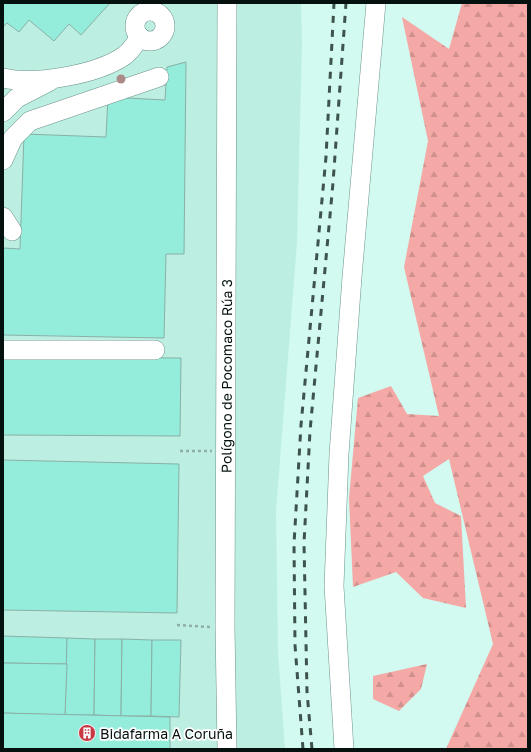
<svg xmlns="http://www.w3.org/2000/svg" width="531" height="752" viewBox="0 0 531 752" font-family="'Golos Text',sans-serif">
  <style>
    .built { fill: #bceee2 }
    .forest { fill: url(#forest-firs) }
    .building { fill: #93edda; stroke: #8ab0a7 }
    .lines { fill: none; stroke-linecap: round; stroke-linejoin: round }
    .minor-casing { stroke: #6d938a; stroke-width: 20 }
    .path { stroke: #8faea7; stroke-width: 2.5; stroke-dasharray: 3 3; stroke-linecap: butt }
    .minor { stroke: #fff; stroke-width: 19 }
    .rail { stroke: #3e534e; stroke-width: 3; stroke-dasharray: 7 7; stroke-linecap: butt }
    .tree { fill: #aa8b88 }
    .labels { text-anchor: middle; dominant-baseline: central; stroke-width: 3.5; stroke-linejoin: round; paint-order: stroke }
    .street-label { font-size: 14px; fill: #04110e; stroke: #fff }
    .poi-label { font-size: 14px; fill: #04110e; stroke: #fff; text-anchor: start }
  </style>
  <defs>
    <pattern id="forest-firs" width="22" height="20" patternUnits="userSpaceOnUse"><rect width="22" height="20" fill="#f5a9a6"/><path d="M5 1l3.5 6h-7zM16 11l3.5 6h-7z" fill="#d0908e"/></pattern>
  </defs>
  <rect width="100%" height="100%" fill="#d2faf0"/>
  <polygon class="built" points="3,3 301,3 302,43 297,242 276,511 278,653 285,749 3,749"/>
  <g class="forest">
    <polygon points="462,3 528,3 528,749 446,749 493,644 449,459 423,476 435,503 461,516 466,608 423,598 396,572 353,587 349,498 358,398 391,386 407,414 439,416 404,267 428,141 402,17 449,49"/>
    <polygon points="427,664 421,689 399,711 373,699 373,676"/>
  </g>
  <g class="building">
    <polygon points="3,3 110,3 81,35 69,24 54,41 29,20 19,32 7,23 3,27"/>
    <polygon points="186,62 184,254 166,254 164,338 3,335 3,248 20,249 24,134 106,137 108,97 165,100 167,67"/>
    <polygon points="3,357 181,358 180,436 3,435"/>
    <polygon points="3,460 179,464 177,613 3,610"/>
    <polygon points="3,636 67,638 67,664 3,663"/>
    <polygon points="67,638 95,639 94,715 65,715"/>
    <polygon points="95,639 122,639 121,716 94,715"/>
    <polygon points="122,639 152,640 151,716 121,716"/>
    <polygon points="152,640 181,640 179,717 151,716"/>
    <polygon points="3,663 67,664 65,715 3,713"/>
    <polygon points="3,713 170,717 170,749 3,749"/>
  </g>
  <g class="lines">
    <g class="minor-casing">
      <g id="minor">
        <circle cx="150" cy="26" r="15"/>
        <path d="M 3,78 C 35,85 96,75 124,56 C 131,51 135,44 140,37"/>
        <polyline points="3,112 17,98 50,81"/>
        <polyline points="3,160 13,138 30,121 159,77"/>
        <polyline points="3,217 12,231"/>
        <polyline points="3,350 155,350"/>
        <path id="s1" d="M 227,749 L 225,627 L 227,3"/>
        <polyline points="344,749 334,586 339,454 352,277 376,3"/>
      </g>
    </g>
    <g class="path">
      <polyline points="180,451 212,451"/>
      <polyline points="177,625 210,627"/>
    </g>
    <use href="#minor" class="minor"/>
    <g class="rail">
      <polyline points="303,749 295,645 294,544 301,425 326,157 334,3"/>
      <polyline points="312,749 307,692 304,543 310,431 333,183 346,3"/>
    </g>
  </g>
  <circle class="tree" cx="121" cy="79" r="4.5"/>
  <defs>
    <g id="building-disc" transform="scale(0.9)"><circle r="9.5" fill="#c83842" stroke="#fff"/><path d="M-4-6H4V6H1V3H-1V6H-4ZM-2.5-4.3h1.7v1.8h-1.7ZM.8-4.3h1.7v1.8H.8ZM-2.5-1h1.7V.8h-1.7ZM.8-1h1.7V.8H.8Z" fill="#fff"/></g>
  </defs>
  <g fill-rule="evenodd">
    <use href="#building-disc" x="87" y="733"/>
  </g>
  <g class="labels">
    <g class="street-label">
      <text stroke="none"><textPath href="#s1" startOffset="373">Polígono de Pocomaco Rúa 3</textPath></text>
    </g>
    <g class="poi-label">
      <text x="100" y="733">Bidafarma A Coruña</text>
    </g>
  </g>
  <rect width="531" height="752" fill="none" stroke="#04110e" stroke-width="8"/>
</svg>
